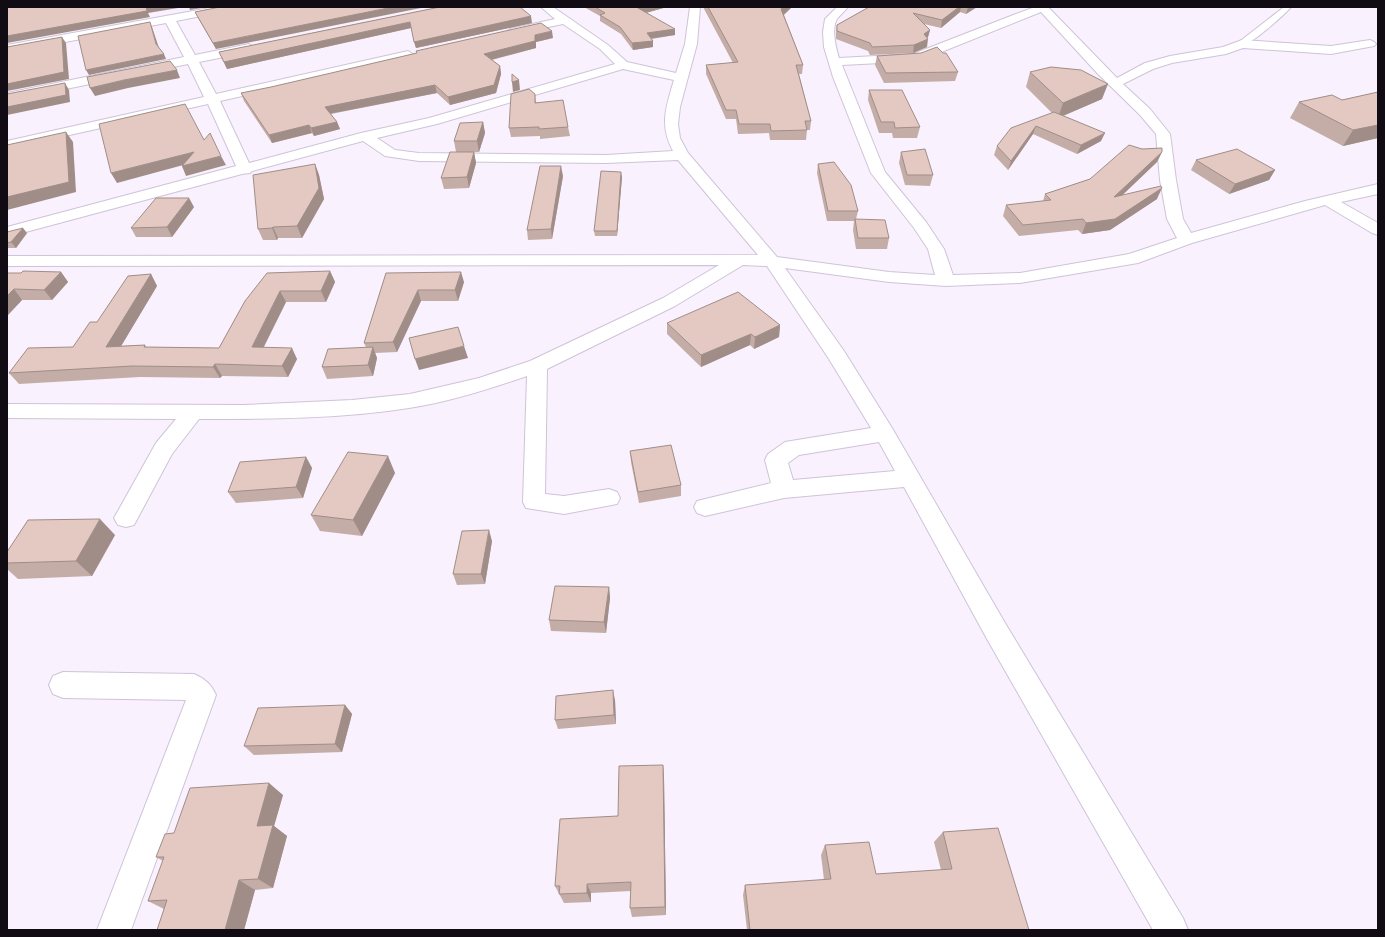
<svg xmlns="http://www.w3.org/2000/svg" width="1385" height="937" viewBox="0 0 1385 937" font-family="'Titillium Web',sans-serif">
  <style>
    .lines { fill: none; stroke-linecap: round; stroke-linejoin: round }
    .service-casing { stroke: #cfc3d8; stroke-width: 2 }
    .minor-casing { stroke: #cfc3d8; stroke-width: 2 }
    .service { fill: #fff; fill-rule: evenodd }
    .minor { fill: #fff; fill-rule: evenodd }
    .wall { fill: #c4ada7 }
    .shaded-wall { fill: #a08d88 }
    .building { fill: #e4c9c2; stroke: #a08d88 }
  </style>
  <rect width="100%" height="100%" fill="#f9f1fe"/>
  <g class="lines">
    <g class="service-casing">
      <path id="service" d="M 1284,7 L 1291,7 C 1284,15 1249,47 1239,46 L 1239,42 Z"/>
    </g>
    <g class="minor-casing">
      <g id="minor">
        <path d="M 215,7 L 237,7 L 232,10 L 176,21 L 195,55 L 249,44 L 255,48 L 249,52 L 199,62 L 216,94 L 408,51 L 414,55 L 408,59 L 220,101 L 249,163 L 361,133 L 429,118 L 615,64 L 600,49 L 563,24 L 514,34 L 510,33 L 508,31 L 510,29 L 555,19 L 541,7 L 553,7 L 608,45 L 627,62 L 676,73 L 685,44 L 690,7 L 700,7 L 697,44 L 680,107 L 678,124 L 680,138 L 688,153 L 777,257 L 889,272 L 935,275 L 928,249 L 914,228 L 871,173 L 833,77 L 824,47 L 823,32 L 825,19 L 837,7 L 848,7 C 845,11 840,15 837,19 C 831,29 836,48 839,58 L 913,54 L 1016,14 L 1035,7 L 1048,7 L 1117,78 L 1145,63 L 1170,56 L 1223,47 L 1242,40 L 1331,46 L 1370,40 L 1374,42 L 1376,44 L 1374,46 L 1331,54 L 1243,48 L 1226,54 L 1172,63 L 1153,69 L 1123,84 L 1150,109 L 1170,134 L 1176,180 L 1183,219 L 1191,233 L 1305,201 L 1378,184 L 1378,194 L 1341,202 L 1378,223 L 1378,235 L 1372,233 L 1325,205 L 1192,243 L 1138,263 L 1020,283 L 946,286 L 889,282 L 785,268 L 844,351 L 892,428 L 1005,623 L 1183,918 L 1188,930 L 1153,930 L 987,639 L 904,487 L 784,498 L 705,516 L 697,513 L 694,507 L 697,501 L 771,483 L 765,460 L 768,454 L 785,442 L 871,428 L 829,359 L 767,266 L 743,265 L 675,306 L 547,369 L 545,494 L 564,496 L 609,489 L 617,492 L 620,498 L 617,504 L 564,514 L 526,508 L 523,502 L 527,376 C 489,389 449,402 409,408 C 340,419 268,419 199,419 L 172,454 L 134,525 L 126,527 L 118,525 L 114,518 L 118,511 L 156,443 L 176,419 L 7,418 L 7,404 L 244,405 L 352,400 L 410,394 L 479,378 L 530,361 L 663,298 L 719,265 L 7,266 L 7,256 L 758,255 L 678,160 L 606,163 L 419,161 L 385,156 L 363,141 L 252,171 L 250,173 L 242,174 L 7,237 L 7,227 L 236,166 L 208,104 L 7,149 L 7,141 L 204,97 L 188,64 L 7,101 L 7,93 L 184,57 L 166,23 L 7,53 L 7,45 ZM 1041,12 L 1098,74 L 1140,115 L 1156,134 L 1160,180 L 1167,219 L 1177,238 L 1129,254 L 1020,273 L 953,275 L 944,249 L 926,222 L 885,172 L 842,65 L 919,61 ZM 623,69 L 674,80 C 666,107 659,125 673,151 L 606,155 L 419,153 L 395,150 L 377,138 L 437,124 ZM 879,442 L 895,471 L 793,480 L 788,463 L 799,455 Z"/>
        <path d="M 63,672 L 194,674 C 205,679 211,684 216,695 L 131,930 L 97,930 L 186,700 L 63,698 L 53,694 L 49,685 L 53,676 Z"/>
      </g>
    </g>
    <use href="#service" class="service"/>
    <use href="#minor" class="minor"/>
  </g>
  <g class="wall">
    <polygon points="220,7 216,49 198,18 195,12"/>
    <polygon points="440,7 532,23 416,48 411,28 227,69 222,59 219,52"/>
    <polygon points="584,7 667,7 646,13 675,35 652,39 653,47 633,50 621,34 600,21 600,16"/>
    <polygon points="703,7 792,7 784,15 803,65 802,74 799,74 811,121 810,130 807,130 806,140 770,140 769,133 738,134 736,119 726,119 706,74 706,65 733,63"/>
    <polygon points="869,7 977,7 966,14 960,12 941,28 924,24 930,30 928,37 927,38 927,47 913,53 870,55 868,51 836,39 836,32 837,25"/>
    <polygon points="553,38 536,42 536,48 492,60 500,66 501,74 496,93 450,105 437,93 331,114 337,122 340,129 314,136 312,133 272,143 244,101 241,93"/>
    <polygon points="877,56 958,72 955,81 884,83 875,65"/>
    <polygon points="1030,72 1102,99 1063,116 1101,141 1077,154 1033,134 1008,170 994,155 997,146 1052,113 1026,87"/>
    <polygon points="869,90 920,127 917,138 893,138 892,133 879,133 868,100"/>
    <polygon points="1378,92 1378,138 1343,146 1290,118 1299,102 1342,100"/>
    <polygon points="535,94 536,102 568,127 570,136 540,139 540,136 511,137 509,128"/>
    <polygon points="483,122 485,133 479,152 456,152 454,141"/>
    <polygon points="1142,149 1162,152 1157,162 1122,195 1157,199 1110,230 1082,234 1078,230 1019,236 1003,216 1006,205 1043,201 1045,194 1090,179"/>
    <polygon points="474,152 476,163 469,188 444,189 441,178"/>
    <polygon points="901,152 933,175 930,186 905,185 899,163"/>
    <polygon points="1196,160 1275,170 1269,180 1229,194 1191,170"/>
    <polygon points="315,164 319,175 324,199 302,238 278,238 277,240 263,240 258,229"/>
    <polygon points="818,164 858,211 856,219 889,238 887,249 856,249 853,230 854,221 827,221 817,173"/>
    <polygon points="563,176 552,239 528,240 527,230"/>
    <polygon points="622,177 617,236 595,236 594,231"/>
    <polygon points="194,207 172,237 136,237 131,228"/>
    <polygon points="7,232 27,233 16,248 7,248"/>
    <polygon points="330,271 335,282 326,302 286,302 264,347 297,359 288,377 222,376 220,378 140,377 19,384 9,373 73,347 97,322 151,274 157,286 121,346 145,345 146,347 219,348 245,301"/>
    <polygon points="61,272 68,282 52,300 22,300 7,316 7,273 21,273"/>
    <polygon points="386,273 464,282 458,301 421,301 397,352 375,353 377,358 373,376 327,379 322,367 366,347 364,343"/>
    <polygon points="667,323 780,325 779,337 754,349 750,345 701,367 667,334"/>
    <polygon points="630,451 681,485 681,496 639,503 631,462"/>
    <polygon points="306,457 312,468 303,498 236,503 228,492"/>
    <polygon points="395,473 362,536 320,531 311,515"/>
    <polygon points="115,535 92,576 18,579 7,569 7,552"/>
    <polygon points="492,541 485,584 457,585 453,574"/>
    <polygon points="609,587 610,598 606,633 551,631 549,620"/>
    <polygon points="615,700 616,724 558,729 555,720"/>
    <polygon points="345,705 352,714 342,752 254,755 244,746"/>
    <polygon points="663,765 664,777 666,915 632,917 630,908 631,891 591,893 591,902 564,903 555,886"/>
    <polygon points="283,795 274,826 287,836 273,888 255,890 244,930 157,930 164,909 148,901 163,861 156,857 174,833"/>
    <polygon points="943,832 1029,930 747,930 743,895 745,885 824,880 821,855 825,845 876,874 941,870 934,842"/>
  </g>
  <g class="shaded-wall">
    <polygon points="145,7 184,7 148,13 150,17 7,43 7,36"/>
    <polygon points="189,7 207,7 190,10"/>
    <polygon points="393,7 426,7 216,49 213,43"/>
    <polygon points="642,7 667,7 638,15 638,8"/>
    <polygon points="783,7 792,7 781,17 781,9"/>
    <polygon points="959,7 961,7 960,12 941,28 942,20"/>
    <polygon points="968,7 977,7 966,14"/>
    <polygon points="531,16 532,23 416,48 414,42"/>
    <polygon points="150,22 152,27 159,48 156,44"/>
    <polygon points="410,22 411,28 227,69 224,62"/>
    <polygon points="675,29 675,35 647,39 647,33"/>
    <polygon points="930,30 928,37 922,42 928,39 927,47 913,53 914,45 924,34"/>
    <polygon points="552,31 553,38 536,42 536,48 486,61 484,54 535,35"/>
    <polygon points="62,37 66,43 69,79 7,91 7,84"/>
    <polygon points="653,41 653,47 633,50 632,43"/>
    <polygon points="164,54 166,59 89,75 86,70"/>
    <polygon points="500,66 501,74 496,93 450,105 448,97"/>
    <polygon points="177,70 180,78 128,88 95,96 90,88 124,80"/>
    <polygon points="519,80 520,90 513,92 512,82"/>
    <polygon points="65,83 69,90 70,102 7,115 7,107"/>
    <polygon points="1108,84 1102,99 1058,118 1063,103"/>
    <polygon points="435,85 437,93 328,114 325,107"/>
    <polygon points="1378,119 1378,138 1343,146 1353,130"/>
    <polygon points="337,122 340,129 314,136 311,128"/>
    <polygon points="483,122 485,133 479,152 477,141"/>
    <polygon points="309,125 312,133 272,143 269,135"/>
    <polygon points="1036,126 1033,134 1008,170 1011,161"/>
    <polygon points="66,132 73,142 76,192 7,210 7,197"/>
    <polygon points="1105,133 1101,141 1077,154 1081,145"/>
    <polygon points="194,152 198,161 117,183 111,173"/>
    <polygon points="474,152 476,163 469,188 467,177"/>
    <polygon points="1162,152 1157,162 1109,208 1114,197"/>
    <polygon points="221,156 226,165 186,176 182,166"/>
    <polygon points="315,164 319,175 324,199 302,238 297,226"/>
    <polygon points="561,166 563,176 552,239 551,229"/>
    <polygon points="1275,170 1269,180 1229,194 1235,184"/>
    <polygon points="621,172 622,177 617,236 617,231"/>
    <polygon points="1162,188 1157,199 1110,230 1082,234 1086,223"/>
    <polygon points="189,198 194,207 172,237 167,227"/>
    <polygon points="273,227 278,238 277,240 272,228"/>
    <polygon points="23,228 27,233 16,248 11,242"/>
    <polygon points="330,271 335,282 326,302 321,291"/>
    <polygon points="61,272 68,282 52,300 44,290"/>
    <polygon points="461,272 464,282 458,301 455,290"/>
    <polygon points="151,274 157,286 114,358 106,347"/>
    <polygon points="14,289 22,300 7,316 7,296"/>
    <polygon points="418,290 421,301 397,352 393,342"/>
    <polygon points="280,291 286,302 258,358 252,347"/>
    <polygon points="780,325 779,337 754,349 755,337"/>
    <polygon points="751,334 750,345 701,367 701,355"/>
    <polygon points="464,346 468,358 419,370 415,359"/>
    <polygon points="373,347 377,358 373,376 368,365"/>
    <polygon points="292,348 297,359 288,377 282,366"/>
    <polygon points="215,364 222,376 220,378 213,367"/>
    <polygon points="388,456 395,473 362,536 353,520"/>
    <polygon points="306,457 312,468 303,498 296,487"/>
    <polygon points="100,519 115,535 92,576 76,561"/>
    <polygon points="489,530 492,541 485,584 481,574"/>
    <polygon points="609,587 610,598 606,633 604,622"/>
    <polygon points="613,690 615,700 616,724 614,715"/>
    <polygon points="345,705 352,714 342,752 335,744"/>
    <polygon points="663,765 664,777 666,915 665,907"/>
    <polygon points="269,783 283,795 274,826 287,836 273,888 258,879 257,826"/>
    <polygon points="239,880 255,890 244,930 225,930"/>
    <polygon points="587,884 591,893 591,902 587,893"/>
  </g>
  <g class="building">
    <polygon points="7,7 146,7 147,11 7,36"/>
    <polygon points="220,7 393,7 213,43 195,12"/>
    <polygon points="440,7 520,7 531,16 414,42 410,22 224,62 219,52"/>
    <polygon points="595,7 642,7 638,8 675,29 647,33 653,41 632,43 620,27 600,15 605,13"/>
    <polygon points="708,7 783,7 781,9 803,65 796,65 811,121 805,121 807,130 771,131 770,124 739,124 736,110 726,110 706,65 738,62"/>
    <polygon points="869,7 959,7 942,20 913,13 930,30 924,34 928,39 914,45 872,47 870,43 837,31 837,25"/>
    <polygon points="150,22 156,44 164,54 86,70 78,36"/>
    <polygon points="541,23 552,31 535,35 535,41 484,54 500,66 494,85 448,97 435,85 325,107 337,122 311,128 309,125 269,135 241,93 271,87 417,53 416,51"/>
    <polygon points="62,37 64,72 7,84 7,47"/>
    <polygon points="937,47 943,53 946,53 958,72 886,73 877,56 921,53"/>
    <polygon points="170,61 177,70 124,80 90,88 87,77"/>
    <polygon points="1051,67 1081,70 1108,84 1063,103 1030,72"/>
    <polygon points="512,74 519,80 512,82"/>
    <polygon points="65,83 66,95 7,107 7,94"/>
    <polygon points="529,89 535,94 535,103 563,100 568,127 539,129 539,127 509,128 511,94"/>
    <polygon points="869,90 902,90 920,127 895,128 894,122 881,122"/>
    <polygon points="1378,92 1378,125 1353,130 1299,102 1332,95 1342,100"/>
    <polygon points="185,104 204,140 210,133 221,156 182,166 194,152 111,173 99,124"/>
    <polygon points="1054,112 1105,133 1081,145 1036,126 1011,161 997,146 1011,128"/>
    <polygon points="483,122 477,141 454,141 460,123"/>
    <polygon points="66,132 69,182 7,197 7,145"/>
    <polygon points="1129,145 1142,149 1162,148 1162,152 1114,197 1161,186 1162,188 1115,219 1086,223 1083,219 1023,225 1006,205 1051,200 1045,194 1090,179"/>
    <polygon points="925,149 933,175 907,175 901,152"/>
    <polygon points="1237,149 1275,170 1235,184 1196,160"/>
    <polygon points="450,152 474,152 467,177 441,178"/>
    <polygon points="834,162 851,185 858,211 828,211 818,164"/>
    <polygon points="315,164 319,188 297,226 273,227 272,228 258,229 253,175"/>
    <polygon points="540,166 561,166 551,229 527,230"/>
    <polygon points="601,171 621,172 617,231 594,231"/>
    <polygon points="156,198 189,198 167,227 131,228"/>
    <polygon points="855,219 885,220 889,238 858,238"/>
    <polygon points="23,228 11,242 7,243 7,232"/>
    <polygon points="23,271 61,272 44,290 14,289 7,296 7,273 21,273"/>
    <polygon points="330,271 321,291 280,291 252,347 292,348 282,366 215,364 213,367 132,366 9,373 28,348 73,347 90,322 97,322 128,276 151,274 106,347 145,345 144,347 219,348 245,301 267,273"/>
    <polygon points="461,272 455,290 418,290 393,342 364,343 386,273"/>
    <polygon points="738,292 780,325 755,337 751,334 701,355 667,323"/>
    <polygon points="458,327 464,346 415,359 409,338"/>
    <polygon points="373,347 368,365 322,367 328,349"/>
    <polygon points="671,445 681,485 638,492 630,451"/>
    <polygon points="348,452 388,456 353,520 311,515"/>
    <polygon points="306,457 296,487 228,492 240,462"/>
    <polygon points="100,519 76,561 7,563 7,552 28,520"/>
    <polygon points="489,530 481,574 453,574 462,531"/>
    <polygon points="555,586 609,587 604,622 549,620"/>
    <polygon points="613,690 614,715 555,720 556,696"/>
    <polygon points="345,705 335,744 244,746 258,708"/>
    <polygon points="663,765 665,907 630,908 631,882 587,884 587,893 559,894 560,886 555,886 560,819 618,816 619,766"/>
    <polygon points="269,783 257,826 273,825 258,879 239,880 225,930 157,930 167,900 148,901 164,857 156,857 165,834 174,833 190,788"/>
    <polygon points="998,828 1029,930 750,930 745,885 831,879 825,845 869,842 876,874 952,869 943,832"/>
  </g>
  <rect width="1385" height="937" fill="none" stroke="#110c14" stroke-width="16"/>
</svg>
